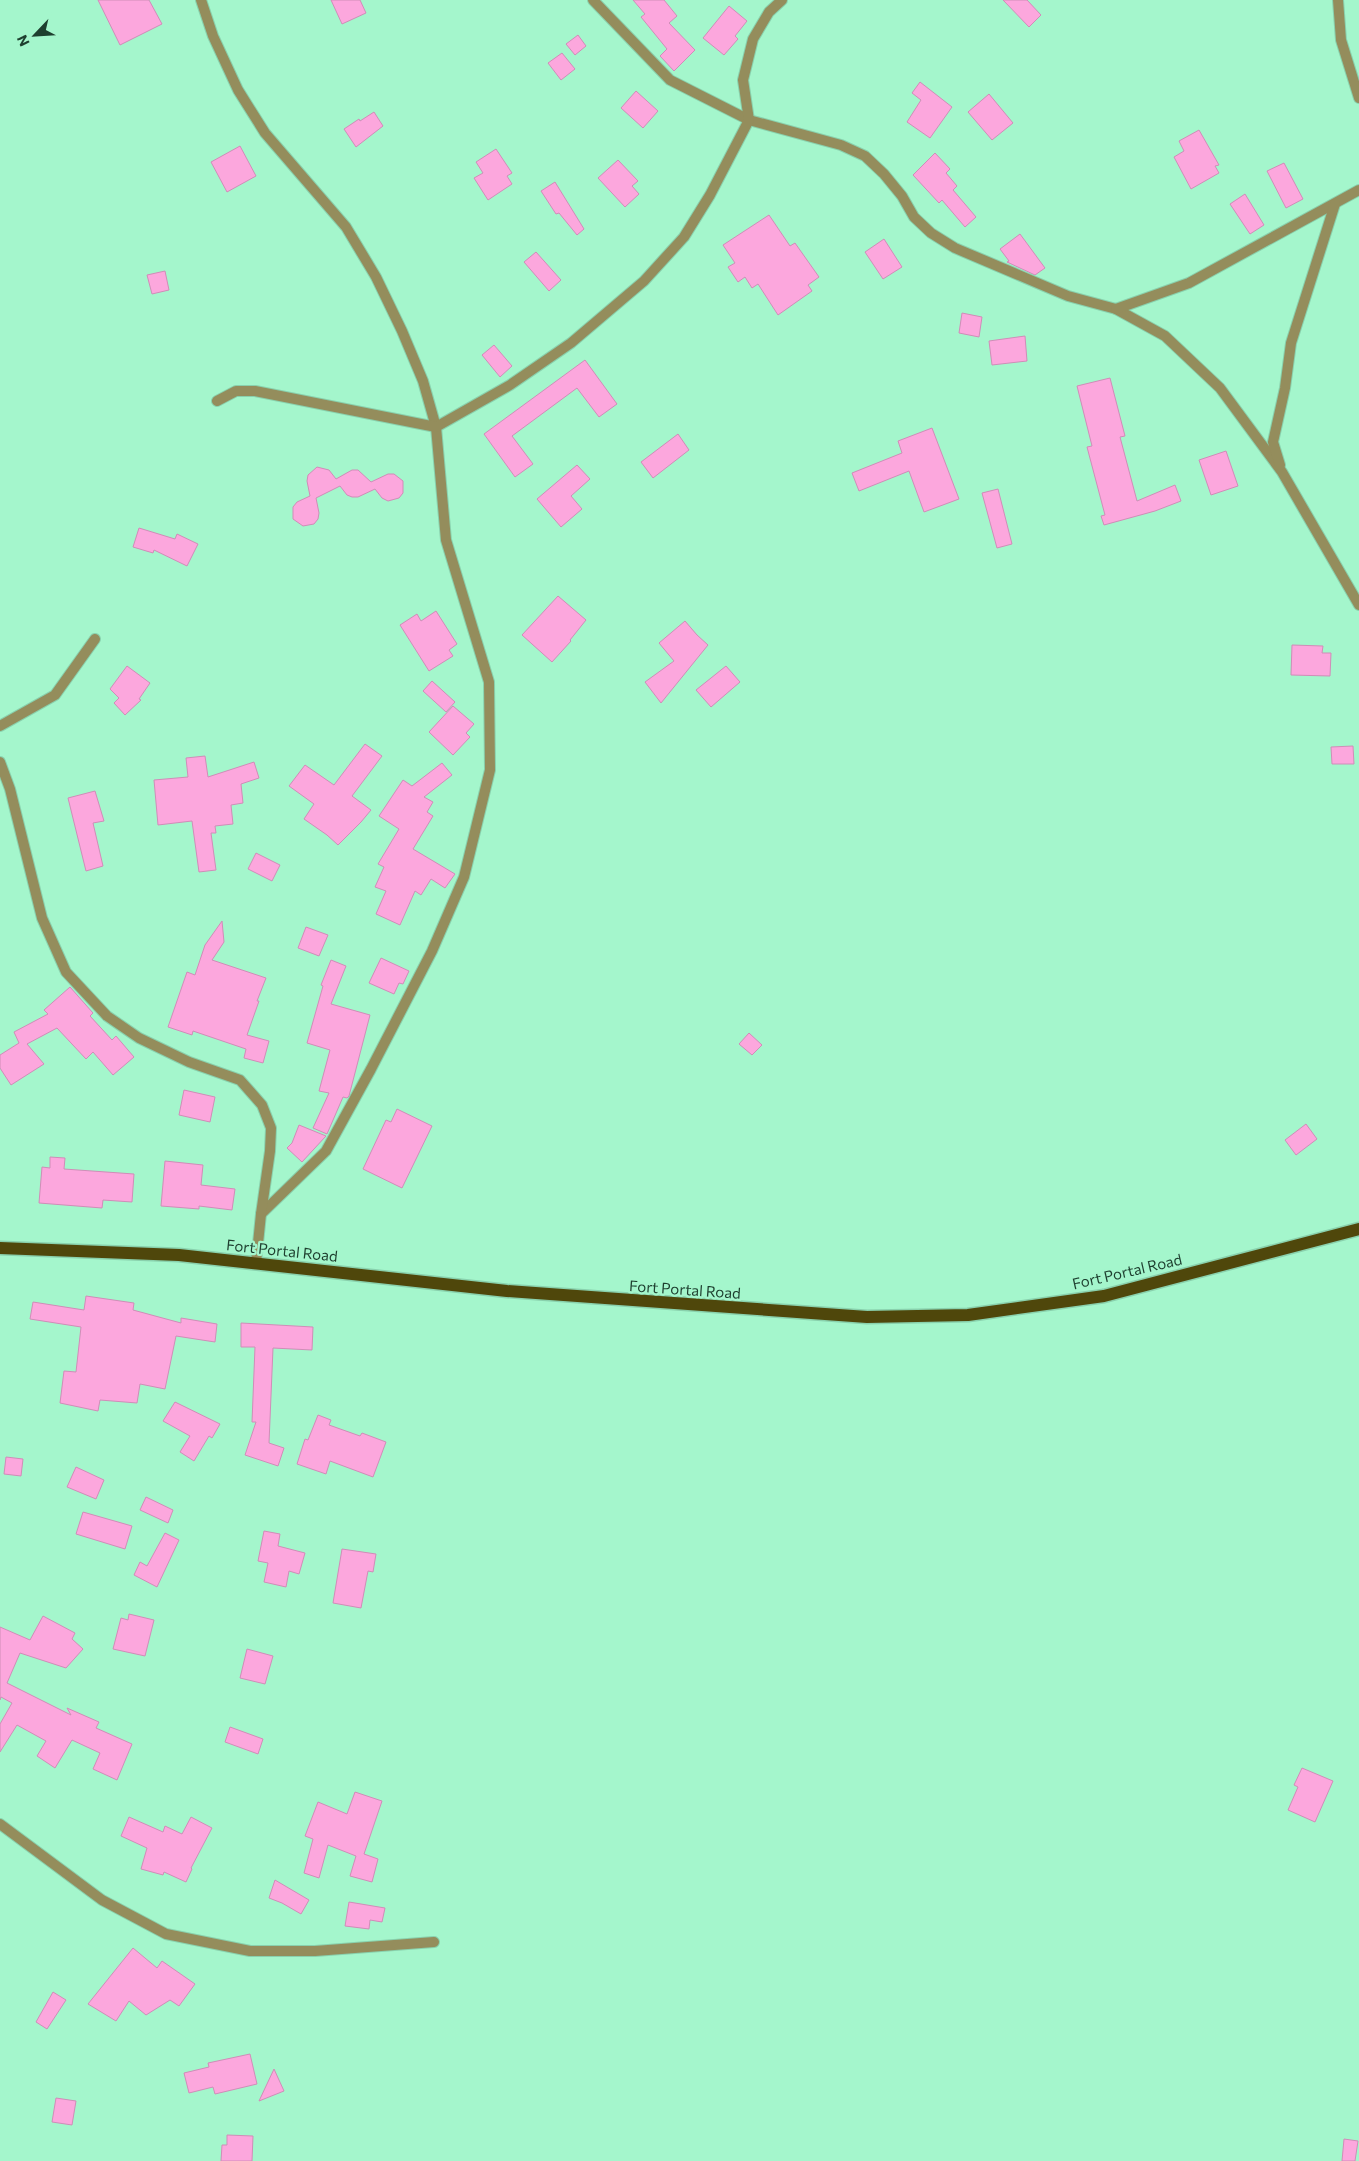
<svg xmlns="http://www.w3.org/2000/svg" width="1359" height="2161" viewBox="0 0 1359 2161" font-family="Commissioner,sans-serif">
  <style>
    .building { fill: #fca7dd; stroke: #d08db8 }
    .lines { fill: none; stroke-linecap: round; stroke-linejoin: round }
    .street-casing { stroke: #89d1ad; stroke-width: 12 }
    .primary-casing { stroke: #89d1ad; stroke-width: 15 }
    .street { stroke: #948d5c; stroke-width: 10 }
    .primary { stroke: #4f470b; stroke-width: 12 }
    .labels { text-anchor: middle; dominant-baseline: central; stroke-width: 4.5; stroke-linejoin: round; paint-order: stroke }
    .street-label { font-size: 15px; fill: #1e3f2f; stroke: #a4f6cc }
  </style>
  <rect width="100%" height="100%" fill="#a4f6cc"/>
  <g class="building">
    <polygon points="98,0 149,0 162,24 120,45"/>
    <polygon points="331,0 360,0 366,13 342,24"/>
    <polygon points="633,0 664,0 677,16 669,23 695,50 674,71 660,56 667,49 641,17 645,14"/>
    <polygon points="1003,0 1027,0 1041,15 1029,27"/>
    <polygon points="729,6 747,21 735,36 738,39 724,55 703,38"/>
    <polygon points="578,35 586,46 575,55 566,44"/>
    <polygon points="562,53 575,69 561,80 548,63"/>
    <polygon points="920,82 952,107 930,138 907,122 921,100 912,93"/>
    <polygon points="636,91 658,111 643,128 621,108"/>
    <polygon points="989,94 1013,123 992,140 968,112"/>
    <polygon points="374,112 383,126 356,147 344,129 359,119 360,121"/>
    <polygon points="1199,130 1219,165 1215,166 1219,173 1191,189 1174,157 1184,151 1179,141"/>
    <polygon points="240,146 256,176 227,192 211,162"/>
    <polygon points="496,149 512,173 507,176 512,184 488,200 474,178 483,173 476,162"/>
    <polygon points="935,153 950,169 946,173 957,186 953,190 976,217 965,227 942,200 939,203 913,175"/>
    <polygon points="618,160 638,181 632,186 639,194 625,207 598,178"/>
    <polygon points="1284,163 1303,199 1286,208 1267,171"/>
    <polygon points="555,182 584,229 577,235 559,213 556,214 541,191"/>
    <polygon points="1245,194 1264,225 1250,234 1230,204"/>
    <polygon points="769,215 790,246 795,243 819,277 808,285 812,291 778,315 758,284 752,288 745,277 738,282 728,267 735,263 723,245"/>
    <polygon points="1020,234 1045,268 1035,275 1007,262 1009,261 1000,249"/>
    <polygon points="884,239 902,267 883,279 865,252"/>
    <polygon points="536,252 561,280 549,291 524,262"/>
    <polygon points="165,271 169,290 152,294 147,275"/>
    <polygon points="962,313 982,317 979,337 959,333"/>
    <polygon points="1025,336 1027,361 992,365 989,341"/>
    <polygon points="494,345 512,366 500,377 482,355"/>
    <polygon points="585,360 617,404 599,417 577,388 512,436 533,464 515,477 484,434"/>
    <polygon points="1110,378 1125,436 1120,437 1137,501 1175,485 1181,501 1155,511 1104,525 1101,516 1105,515 1087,447 1092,446 1077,386"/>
    <polygon points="932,428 959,499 924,512 909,471 859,491 852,473 902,453 898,441"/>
    <polygon points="678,434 689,450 653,478 641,462"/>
    <polygon points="1226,451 1238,486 1211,495 1199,460"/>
    <polygon points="577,465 590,479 571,496 582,509 561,527 537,499"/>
    <polygon points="317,467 329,470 336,479 352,470 358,470 371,482 388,474 394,474 403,481 403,493 399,498 388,501 382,498 375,489 358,497 352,497 347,495 340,486 316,498 319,513 318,519 314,524 303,526 293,519 293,507 297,502 310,496 307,481 308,475"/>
    <polygon points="998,489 1012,544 997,548 982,493"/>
    <polygon points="139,528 175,539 177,534 198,544 187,566 154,550 153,553 133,547"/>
    <polygon points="558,596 586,620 570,640 571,641 552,662 522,635"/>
    <polygon points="436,611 457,644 449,650 453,656 429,671 400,625 417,614 421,621"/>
    <polygon points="685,621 697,635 708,645 661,703 645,682 674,661 659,643"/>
    <polygon points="1292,645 1323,646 1322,653 1331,653 1330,676 1291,675"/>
    <polygon points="127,666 150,683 139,699 141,700 125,715 114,703 119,698 110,689"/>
    <polygon points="726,666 740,682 711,707 696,690"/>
    <polygon points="432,681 455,702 446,712 423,691"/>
    <polygon points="453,706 474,724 466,733 470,737 453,755 429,732"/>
    <polygon points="365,744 382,756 352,796 371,810 361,822 338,845 327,835 304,819 314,804 289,786 305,765 334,785"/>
    <polygon points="1353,746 1354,764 1332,764 1331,747"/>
    <polygon points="205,756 208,777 254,762 259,778 241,784 243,803 231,805 233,824 215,826 216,833 211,833 216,870 199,872 192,821 158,825 154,780 188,777 186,758"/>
    <polygon points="442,763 452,775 424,797 433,802 427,812 433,816 413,849 455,874 445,888 431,879 421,895 415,891 400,925 376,914 386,891 375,887 384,867 378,864 399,829 379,816 403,780 412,786"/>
    <polygon points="95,791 104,821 93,823 103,866 86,871 68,798"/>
    <polygon points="256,853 280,865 272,881 248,869"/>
    <polygon points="222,921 224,942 212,960 266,978 257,1001 259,1001 247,1035 269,1041 263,1063 244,1058 246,1049 193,1031 192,1035 168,1027 187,972 195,975 205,945"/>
    <polygon points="306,927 328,935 319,956 298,948"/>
    <polygon points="381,958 409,971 403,984 399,983 394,994 369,983"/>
    <polygon points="331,960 346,966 331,1004 370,1015 349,1096 347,1098 343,1097 327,1134 313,1128 329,1093 319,1091 330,1050 307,1043 323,986 321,985"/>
    <polygon points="70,987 93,1013 90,1016 112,1040 116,1036 134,1057 113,1075 93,1052 86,1059 57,1028 27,1044 44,1064 11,1085 0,1068 0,1055 19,1043 14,1032 48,1014 44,1010"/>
    <polygon points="749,1033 762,1045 752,1055 739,1044"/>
    <polygon points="184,1090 215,1097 210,1122 179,1115"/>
    <polygon points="397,1109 432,1126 402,1188 363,1169 386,1120 391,1122"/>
    <polygon points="1306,1124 1317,1139 1296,1155 1285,1140"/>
    <polygon points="299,1125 326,1136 302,1162 287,1148 292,1143"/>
    <polygon points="50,1157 65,1158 64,1169 134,1174 132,1202 103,1200 102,1208 39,1203 42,1167 50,1168"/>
    <polygon points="165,1161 203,1165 201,1185 235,1189 232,1210 199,1206 199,1209 161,1206"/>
    <polygon points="86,1296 134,1303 133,1310 181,1323 181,1318 217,1324 215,1342 176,1336 165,1389 140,1384 137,1403 100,1400 98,1411 60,1403 64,1371 76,1372 81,1327 30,1319 33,1302 84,1310"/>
    <polygon points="241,1323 313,1327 312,1350 273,1348 269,1443 284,1448 278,1466 245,1455 256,1422 252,1422 255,1347 241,1347"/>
    <polygon points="175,1402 220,1424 212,1438 209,1436 194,1461 180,1452 190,1436 163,1421"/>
    <polygon points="318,1415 331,1420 329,1425 360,1436 362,1433 386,1442 373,1477 330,1461 326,1474 297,1464 305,1439 308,1440"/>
    <polygon points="6,1457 23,1459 21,1476 4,1474"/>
    <polygon points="76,1467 104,1480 96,1499 67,1487"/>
    <polygon points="146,1497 173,1510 168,1523 140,1510"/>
    <polygon points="83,1512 132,1526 125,1549 76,1534"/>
    <polygon points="264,1531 280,1534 278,1546 305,1553 299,1574 289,1571 286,1587 264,1582 268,1563 258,1561"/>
    <polygon points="165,1533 179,1540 157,1587 134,1575 140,1562 147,1566"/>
    <polygon points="342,1549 376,1554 373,1572 368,1571 361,1608 333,1603"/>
    <polygon points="129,1614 154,1620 145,1656 113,1649 121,1618 128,1620"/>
    <polygon points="43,1616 75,1633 72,1639 83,1649 66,1668 20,1653 7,1683 71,1715 67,1708 99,1722 96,1728 132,1744 117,1780 93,1769 100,1753 72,1740 55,1768 37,1756 46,1741 17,1725 0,1752 0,1724 12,1703 1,1697 0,1700 0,1627 30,1640"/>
    <polygon points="247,1649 273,1656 265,1684 240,1678"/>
    <polygon points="230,1727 263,1739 258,1754 225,1742"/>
    <polygon points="1302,1768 1333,1781 1315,1822 1288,1810 1298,1787 1294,1785"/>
    <polygon points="355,1792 382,1801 364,1854 378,1859 372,1882 350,1876 356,1856 328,1845 319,1878 304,1873 313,1839 305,1836 318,1802 347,1814"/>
    <polygon points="129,1817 163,1832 165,1826 182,1834 191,1817 212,1828 191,1868 192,1869 186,1882 164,1872 163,1875 141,1869 147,1848 121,1836"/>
    <polygon points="275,1880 309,1900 301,1914 282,1903 269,1898"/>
    <polygon points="349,1902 385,1908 382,1922 370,1920 369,1929 345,1926"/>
    <polygon points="133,1948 157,1968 162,1961 195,1984 179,2006 170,2000 146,2015 129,2001 116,2021 88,2004"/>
    <polygon points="53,1992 66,2000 47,2029 36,2022"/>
    <polygon points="250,2054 257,2084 215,2094 213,2087 189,2093 184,2073 209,2067 208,2063"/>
    <polygon points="274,2069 284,2091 259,2101"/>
    <polygon points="56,2098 76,2101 72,2125 52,2122"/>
    <polygon points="227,2135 253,2136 252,2161 221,2161 222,2145 227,2145"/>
    <polygon points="1344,2139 1358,2141 1355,2161 1342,2161"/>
  </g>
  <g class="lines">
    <g class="street-casing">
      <g id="street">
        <polyline points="201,0 213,36 238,90 265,133 346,227 376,277 402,331 423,381 436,427 446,540 489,682 490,770 464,877 432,951 371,1069 326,1151 261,1214"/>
        <polyline points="593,0 670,80 749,120 841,145 865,156 884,174 902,196 914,217 931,233 955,248 1068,296 1116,309 1165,336 1220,388 1282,472 1359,605"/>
        <polyline points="1338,0 1341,40 1359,98"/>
        <polyline points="1116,309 1189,283 1359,190"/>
        <polyline points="217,401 236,391 255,391 436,427 510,385 571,343 644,281 684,237 710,195 749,120 743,80 753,39 769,12 782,0"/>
        <polyline points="1280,465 1273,442 1285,388 1291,343 1335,204"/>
        <polyline points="0,726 55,695 95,639"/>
        <polyline points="0,762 10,789 42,918 66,972 107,1016 139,1038 189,1062 240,1080 262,1105 271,1128 270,1151 261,1214 256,1263"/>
        <polyline points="0,1824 102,1900 166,1934 250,1951 315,1951 434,1942"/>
      </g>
    </g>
    <g class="primary-casing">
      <polyline id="primary" points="0,1248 179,1255 507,1291 867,1317 968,1315 1104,1296 1359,1229"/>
    </g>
    <use href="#street" class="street"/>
    <use href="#primary" class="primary"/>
  </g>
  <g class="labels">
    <g class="street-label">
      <text transform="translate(282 1250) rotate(6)">Fort Portal Road</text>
      <text transform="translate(1127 1271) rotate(-13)">Fort Portal Road</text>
      <text transform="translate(685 1289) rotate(4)">Fort Portal Road</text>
    </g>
  </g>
  <g transform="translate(35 35) rotate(245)" stroke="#a4f6cc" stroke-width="4" paint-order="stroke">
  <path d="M0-4L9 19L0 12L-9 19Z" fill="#1e3f2f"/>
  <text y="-8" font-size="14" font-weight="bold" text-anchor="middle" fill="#1e3f2f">N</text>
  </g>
</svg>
